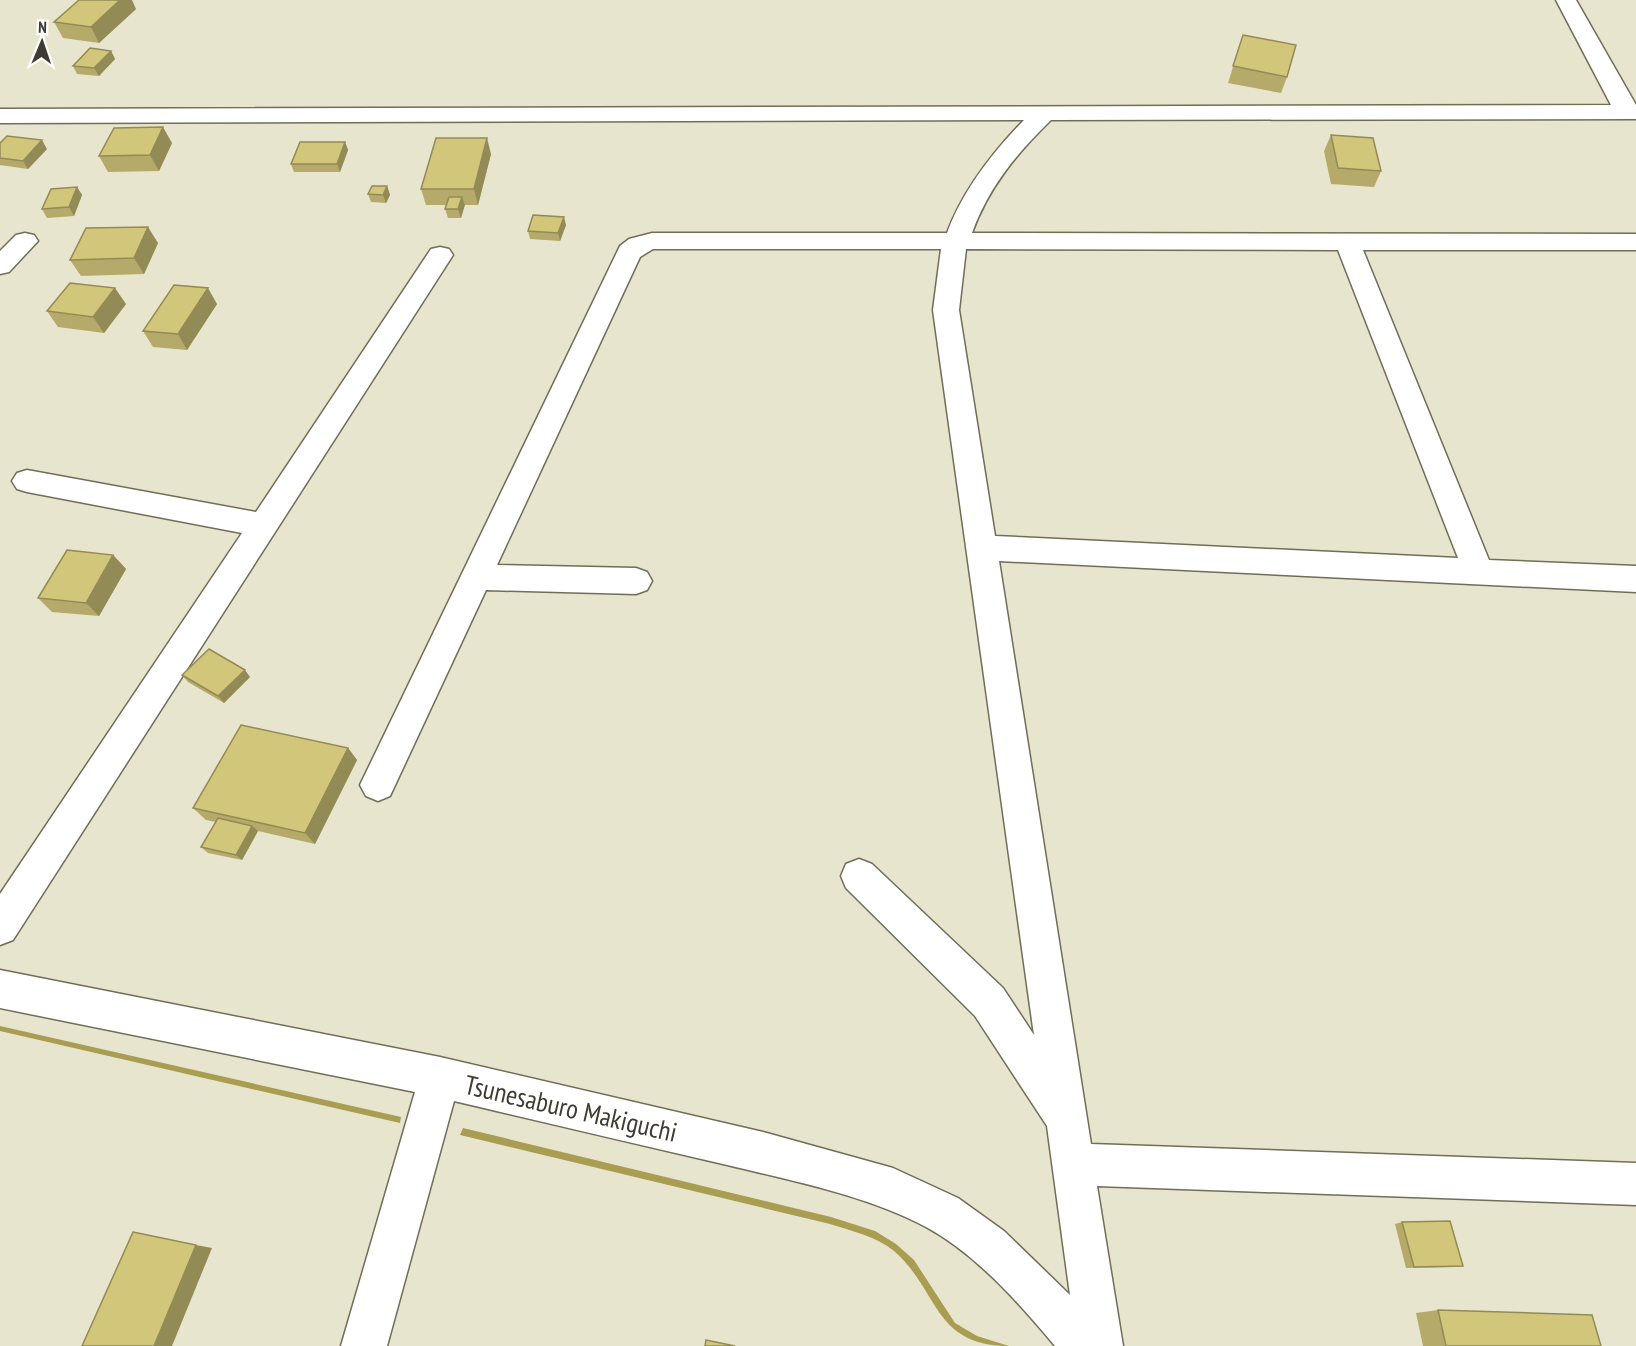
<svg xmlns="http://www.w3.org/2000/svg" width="1636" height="1346" viewBox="0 0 1636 1346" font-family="'PT Sans Narrow',sans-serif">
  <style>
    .water { fill: #a99d52 }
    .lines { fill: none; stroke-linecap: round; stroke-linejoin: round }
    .minor-casing { stroke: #706d59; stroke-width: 3 }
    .minor { fill: #fff; fill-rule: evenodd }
    .wall { fill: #b5aa69 }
    .shaded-wall { fill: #938b55 }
    .building { fill: #d2c67a; stroke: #938b55; stroke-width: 1.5 }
    .labels { text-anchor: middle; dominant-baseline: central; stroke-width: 6; stroke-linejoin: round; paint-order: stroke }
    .near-street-label { font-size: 27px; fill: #3d3b32; stroke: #fff }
  </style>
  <rect width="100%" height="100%" fill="#e8e5ce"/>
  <g class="water">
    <polygon points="0,1026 401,1117 400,1123 0,1031"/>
    <path d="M 463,1128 L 831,1217 L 875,1231 L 896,1244 L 914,1260 L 955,1323 L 977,1336 L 1009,1346 C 933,1346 939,1290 894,1251 C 876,1236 851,1231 830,1224 L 460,1135 Z"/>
  </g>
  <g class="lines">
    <g class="minor-casing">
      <g id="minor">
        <path d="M 1556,0 L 1576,0 L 1636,105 L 1636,119 L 1051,120 C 1017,153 988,188 972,233 L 1636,234 L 1636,250 L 1363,250 L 1489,560 L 1636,566 L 1636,592 L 999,561 L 1091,1144 L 1636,1163 L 1636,1205 L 1097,1186 L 1123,1346 L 1055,1346 C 1019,1303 976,1254 926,1227 C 866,1195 789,1180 723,1164 C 633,1143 543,1122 454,1101 L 387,1346 L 341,1346 L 415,1092 L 0,1008 L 0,970 L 440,1057 L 763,1132 L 893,1168 L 958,1198 L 1004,1231 L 1070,1295 L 1047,1126 L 975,1016 L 846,888 L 841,876 L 846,864 L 859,859 L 872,864 L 1003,988 L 1034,1035 L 933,310 L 941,249 L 653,249 L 640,257 L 497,565 L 636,568 L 647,572 L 652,581 L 647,590 L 636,594 L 486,590 L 390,796 L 378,801 L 366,796 L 360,785 L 620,246 L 629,239 L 652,233 L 947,233 C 963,190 992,153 1024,120 L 0,123 L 0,109 L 1611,105 ZM 966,249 L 1338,250 L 1458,558 L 995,536 L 959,310 Z"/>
        <polygon points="25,233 34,235 38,241 9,272 0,274 0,251 16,235"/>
        <polygon points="440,247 449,249 453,255 13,940 0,945 0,894 242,533 27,492 17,489 12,481 17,473 27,470 256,512 431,249"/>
      </g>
    </g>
    <use href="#minor" class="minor"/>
  </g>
  <g class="wall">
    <polygon points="136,9 99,43 63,38 54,22"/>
    <polygon points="1243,35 1287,77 1281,93 1228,83"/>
    <polygon points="111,51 115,59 99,76 77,74 73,66"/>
    <polygon points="1331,135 1381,171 1374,187 1331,184 1324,151"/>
    <polygon points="345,142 348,150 340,172 294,172 291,164"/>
    <polygon points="0,143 47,149 28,169 0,165"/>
    <polygon points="172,143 159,171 108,172 99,156"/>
    <polygon points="491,154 478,205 464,205 461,218 448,218 445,209 447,205 426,205 421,189"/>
    <polygon points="387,186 390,195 386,203 371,202 368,194"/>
    <polygon points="77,187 82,195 74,216 47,218 42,209"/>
    <polygon points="566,225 560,241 530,239 528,231"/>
    <polygon points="158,243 144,274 81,276 70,260"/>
    <polygon points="126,304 104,333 58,327 47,311"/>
    <polygon points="217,304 187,350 153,347 143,331"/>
    <polygon points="113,555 126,569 99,616 52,612 38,598"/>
    <polygon points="182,675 250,677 224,703 188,682"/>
    <polygon points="348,748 357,760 315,844 258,831 242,860 208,853 201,847 216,822 206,820 193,808"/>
    <polygon points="1402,1222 1463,1266 1455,1267 1406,1268 1395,1224"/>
    <polygon points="1438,1310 1601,1346 1423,1346 1416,1313"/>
  </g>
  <g class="shaded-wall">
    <polygon points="120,0 132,0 136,9 99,43 91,27"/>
    <polygon points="111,51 115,59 99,76 94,68"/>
    <polygon points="163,127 172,143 159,171 150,155"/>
    <polygon points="487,138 491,154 478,205 474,189"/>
    <polygon points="42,140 47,149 28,169 23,161"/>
    <polygon points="345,142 348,150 340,172 337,164"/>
    <polygon points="387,186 390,195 386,203 383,195"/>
    <polygon points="77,187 82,195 74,216 69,207"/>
    <polygon points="462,197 465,205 461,218 458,209"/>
    <polygon points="564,217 566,225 560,241 558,233"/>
    <polygon points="148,227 158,243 144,274 134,258"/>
    <polygon points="115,288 126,304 104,333 93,317"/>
    <polygon points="208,288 217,304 187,350 178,334"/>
    <polygon points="113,555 126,569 99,616 86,603"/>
    <polygon points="245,670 250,677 224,703 218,696"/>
    <polygon points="348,748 357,760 315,844 305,833"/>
    <polygon points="252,826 258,831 242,860 236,855"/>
    <polygon points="196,1245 212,1248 172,1346 154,1346"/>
  </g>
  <g class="building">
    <polygon points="79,0 120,0 91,27 54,22"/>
    <polygon points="1243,35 1296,45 1287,77 1233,66"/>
    <polygon points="90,48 111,51 94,68 73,66"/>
    <polygon points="163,127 150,155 99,156 114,128"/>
    <polygon points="1331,135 1373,138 1381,171 1338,168"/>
    <polygon points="7,136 42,140 23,161 0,158 0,143"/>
    <polygon points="436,138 487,138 474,189 421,189"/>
    <polygon points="300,142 345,142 337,164 291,164"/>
    <polygon points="372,186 387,186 383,195 368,194"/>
    <polygon points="77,187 69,207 42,209 51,189"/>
    <polygon points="449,197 462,197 458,209 445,209"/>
    <polygon points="533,215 564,217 558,233 528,231"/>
    <polygon points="148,227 134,258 70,260 86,228"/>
    <polygon points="70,283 115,288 93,317 47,311"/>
    <polygon points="174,285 208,288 178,334 143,331"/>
    <polygon points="67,550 113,555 86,603 38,598"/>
    <polygon points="209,649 245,670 218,696 182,675"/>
    <polygon points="241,725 348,748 305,833 193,808"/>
    <polygon points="218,818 252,826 236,855 201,847"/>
    <polygon points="1450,1221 1463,1266 1414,1267 1402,1222"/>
    <polygon points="133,1232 196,1245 154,1346 82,1346"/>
    <polygon points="1438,1310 1592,1315 1601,1346 1446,1346"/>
    <polygon points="706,1340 735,1346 705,1346"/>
  </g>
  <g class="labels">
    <g class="near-street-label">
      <text transform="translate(571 1108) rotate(13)">Tsunesaburo Makiguchi</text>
    </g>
  </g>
  <g transform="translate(42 42) rotate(2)" stroke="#ffffff" stroke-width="4.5" paint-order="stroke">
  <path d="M0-4.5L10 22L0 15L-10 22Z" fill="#3d3b32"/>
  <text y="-9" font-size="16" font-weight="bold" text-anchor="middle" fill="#3d3b32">N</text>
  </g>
</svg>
